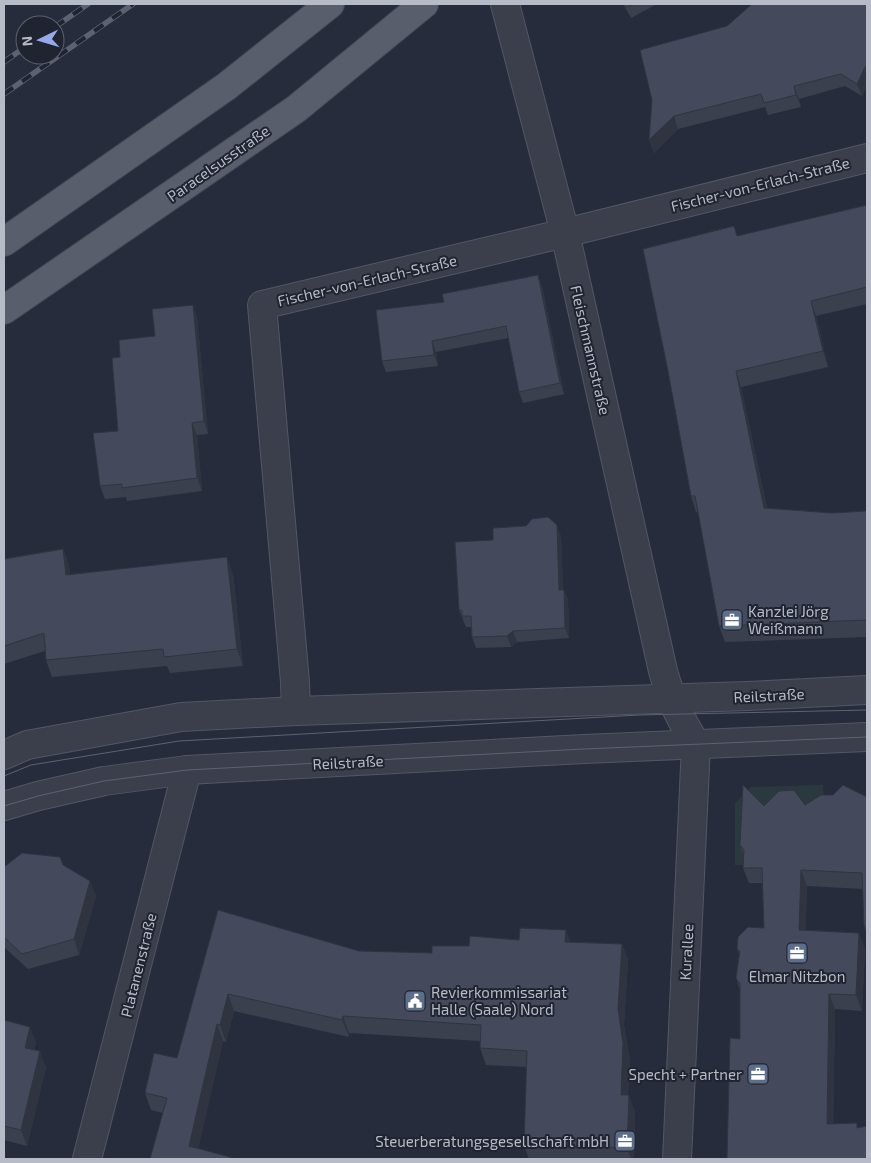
<svg xmlns="http://www.w3.org/2000/svg" width="871" height="1163" viewBox="0 0 871 1163" font-family="'Exo 2',sans-serif">
  <style>
    .green { fill: #2a393e }
    .lines { fill: none; stroke-linecap: round; stroke-linejoin: round }
    .minor-casing { stroke: #535764; stroke-width: 30 }
    .major-casing { stroke: #444855; stroke-width: 30 }
    .minor { stroke: #3b3f4c; stroke-width: 28 }
    .major { stroke: #595e6c; stroke-width: 28 }
    .tram { stroke: #5d6272; stroke-width: 1 }
    .rail-casing { stroke: #5d6272; stroke-width: 5.5 }
    .rail { stroke: #202431; stroke-width: 4; stroke-dasharray: 11; stroke-linecap: butt }
    .wall { fill: #3a404e }
    .shaded-wall { fill: #303440 }
    .building { fill: #444a5b; stroke: #303440 }
    .labels { text-anchor: middle; dominant-baseline: central; stroke-width: 4; stroke-linejoin: round; paint-order: stroke }
    .street-label { font-size: 15px; fill: #b7bac7; stroke: #202431 }
    .poi-label { font-size: 15px; fill: #b7bac7; stroke: #202431; text-anchor: start }
  </style>
  <rect width="100%" height="100%" fill="#272c3c"/>
  <polygon class="green" points="823,785 824,812 750,865 735,865 735,803 751,787"/>
  <g class="lines">
    <g class="minor-casing">
      <g id="minor">
        <path d="M 505,4 L 565,233 L 663,671 C 671,700 680,719 696,744"/>
        <polyline points="296,711 295,682 262,305 565,233 867,158"/>
        <polyline points="4,755 27,745 181,717 296,711 747,696 867,690"/>
        <polyline points="4,806 38,796 104,781 187,770 584,749 867,737"/>
        <polyline points="87,1159 187,770"/>
        <polyline points="677,1159 696,744"/>
      </g>
    </g>
    <g class="major-casing">
      <g id="major">
        <polyline points="4,242 227,86 330,4"/>
        <polyline points="4,310 296,109 424,4"/>
      </g>
    </g>
    <use href="#minor" class="minor"/>
    <use href="#major" class="major"/>
    <g class="tram">
      <polyline points="4,776 31,765 179,741 639,715 867,710"/>
      <polyline points="4,806 38,796 104,781 187,770 584,749 867,737"/>
    </g>
    <g class="rail-casing">
      <g id="rail">
        <polyline points="55,27 88,4"/>
        <polyline points="4,62 25,47"/>
        <polyline points="4,94 133,4"/>
      </g>
    </g>
    <use href="#rail" class="rail"/>
  </g>
  <g class="wall">
    <polygon points="623,4 657,4 631,18"/>
    <polygon points="867,4 867,85 862,96 845,86 799,99 801,107 768,115 765,107 678,129 654,153 649,140 727,26"/>
    <polygon points="867,205 867,304 816,316 828,367 741,387 767,508 832,513 867,511 867,637 725,642 719,626 698,512 696,512 691,496 737,236"/>
    <polygon points="542,286 564,394 523,403 519,392 508,338 436,352 438,366 386,372 382,361 444,302"/>
    <polygon points="197,317 208,434 197,435 202,491 127,501 126,497 105,499 100,486 118,431 120,357 155,336"/>
    <polygon points="561,536 563,590 564,590 568,600 569,638 517,642 511,647 476,648 472,637 471,627 466,627 459,610 493,540"/>
    <polygon points="63,549 69,566 70,575 233,574 243,666 170,673 167,666 52,677 46,660 45,651 4,664 4,559"/>
    <polygon points="867,797 867,934 864,926 863,889 807,886 805,930 865,949 862,1011 835,1009 833,1124 867,1159 740,1039 740,990 736,978 739,954 737,949 764,928 762,883 749,883 743,868 744,857 740,845 764,806 805,805"/>
    <polygon points="63,865 96,896 79,955 28,969 4,947 4,867"/>
    <polygon points="218,910 359,951 432,953 469,946 519,940 622,944 628,961 624,1025 630,1060 628,1095 635,1112 634,1159 529,1159 524,1145 527,1067 486,1065 480,1048 480,1041 349,1033 349,1037 234,1011 226,1042 223,1041 198,1149 150,1159 163,1113 151,1110 145,1093 177,1058"/>
    <polygon points="4,1020 36,1042 34,1050 46,1067 27,1146 4,1140"/>
  </g>
  <g class="shaded-wall">
    <polygon points="865,67 867,73 867,85 862,96 857,84"/>
    <polygon points="794,86 799,99 801,107 796,95"/>
    <polygon points="674,116 678,129 654,153 649,140"/>
    <polygon points="538,275 542,286 564,394 560,383"/>
    <polygon points="811,301 816,316 828,367 823,351"/>
    <polygon points="193,305 197,317 208,434 204,421"/>
    <polygon points="432,341 436,352 438,366 434,355"/>
    <polygon points="736,371 741,387 770,524 764,508"/>
    <polygon points="192,423 197,435 202,491 197,478"/>
    <polygon points="557,525 561,536 563,601 559,590"/>
    <polygon points="63,549 69,566 72,592 66,575"/>
    <polygon points="227,557 233,574 243,666 237,649"/>
    <polygon points="564,590 568,600 569,638 565,628"/>
    <polygon points="513,631 517,642 511,647 507,636"/>
    <polygon points="801,870 807,886 805,945 799,930"/>
    <polygon points="90,881 96,896 79,955 74,939"/>
    <polygon points="566,930 572,947 565,942"/>
    <polygon points="859,933 865,949 862,1011 856,995"/>
    <polygon points="622,944 628,961 624,1025 630,1060 627,1112 621,1095 618,1009"/>
    <polygon points="228,994 234,1011 226,1042 220,1025"/>
    <polygon points="829,994 835,1009 833,1139 827,1124"/>
    <polygon points="343,1016 349,1033 349,1037 342,1020"/>
    <polygon points="217,1024 223,1041 196,1159 189,1146"/>
    <polygon points="30,1027 36,1042 31,1063 25,1048"/>
    <polygon points="40,1051 46,1067 27,1146 21,1130"/>
    <polygon points="629,1095 635,1112 634,1159 631,1159 627,1148"/>
  </g>
  <g class="building">
    <polygon points="625,4 634,4 627,7"/>
    <polygon points="752,4 867,4 867,66 865,67 857,84 841,74 794,86 796,95 764,103 761,94 674,116 649,140 652,100 640,50 727,26"/>
    <polygon points="867,205 867,287 811,301 823,351 736,371 764,508 832,513 867,511 867,620 719,626 695,496 691,496 668,371 643,249 734,226 737,236"/>
    <polygon points="538,275 560,383 519,392 506,326 432,341 434,355 382,361 376,310 444,302 442,294"/>
    <polygon points="193,305 204,421 192,423 197,478 122,488 122,484 100,486 93,433 118,431 112,358 120,357 119,340 155,336 152,309"/>
    <polygon points="548,517 557,525 559,590 564,590 565,628 513,631 507,636 472,637 471,616 462,616 462,610 459,610 455,542 493,540 493,528 526,526 532,519"/>
    <polygon points="63,549 66,575 227,557 237,649 164,657 163,649 46,660 44,633 4,646 4,559"/>
    <polygon points="743,785 764,806 779,791 794,790 805,805 821,795 833,795 843,785 867,797 867,926 864,926 862,873 801,870 799,930 859,933 856,995 829,994 827,1124 857,1123 857,1128 867,1126 867,1159 727,1159 730,1038 740,1039 740,984 736,978 740,951 737,949 738,937 748,927 764,928 762,868 743,868 744,850 740,845"/>
    <polygon points="22,853 60,857 63,865 90,881 74,939 22,954 4,937 4,867"/>
    <polygon points="218,910 359,951 432,953 432,946 469,946 470,936 519,940 520,928 566,930 565,942 622,944 618,1009 623,1043 621,1095 629,1095 627,1148 524,1145 527,1051 480,1048 481,1025 343,1016 342,1020 228,994 220,1025 217,1024 189,1146 237,1159 150,1159 167,1098 145,1093 154,1053 177,1058"/>
    <polygon points="4,1020 30,1027 25,1048 40,1051 21,1130 4,1126"/>
  </g>
  <defs>
    <g id="office-square" transform="scale(1.125)"><rect x="-9" y="-9" width="18" height="18" rx="4" fill="#5c6f8a" stroke="#202431"/><path d="M-6-3h4V-5.5h4V-3h4V5H-6ZM-1-4.5V-3h2v-1.5ZM-6 0V1H6V0Z" fill="#fff"/></g>
    <g id="civic-square" transform="scale(1.125)"><rect x="-9" y="-9" width="18" height="18" rx="4" fill="#5c6f8a" stroke="#202431"/><path d="M-.6-6.5H3V-4.5H.6V-3L4-1V1h2V6H-6V1h2V-1L-.6-3ZM-1.2 2.5V6h2.4V2.5Z" fill="#fff"/></g>
  </defs>
  <g fill-rule="evenodd">
    <use href="#office-square" x="732" y="620"/>
    <use href="#office-square" x="797" y="953"/>
    <use href="#civic-square" x="415" y="1001"/>
    <use href="#office-square" x="758" y="1074"/>
    <use href="#office-square" x="625" y="1141"/>
  </g>
  <g class="labels">
    <g class="street-label">
      <text transform="translate(218 163) rotate(-35)">Paracelsusstraße</text>
      <text transform="translate(760 184) rotate(-14)">Fischer-von-Erlach-Straße</text>
      <text transform="translate(367 280) rotate(-13)">Fischer-von-Erlach-Straße</text>
      <text transform="translate(591 350) rotate(77)">Fleischmannstraße</text>
      <text transform="translate(769 695) rotate(-3)">Reilstraße</text>
      <text transform="translate(348 762) rotate(-3)">Reilstraße</text>
      <text transform="translate(686 952) rotate(-87)">Kurallee</text>
      <text transform="translate(138 965) rotate(-76)">Platanenstraße</text>
    </g>
    <g class="poi-label">
      <text x="748" y="611">Kanzlei Jörg<tspan x="748" dy="17">Weißmann</tspan></text>
      <text x="797" y="976" text-anchor="middle">Elmar Nitzbon</text>
      <text x="431" y="992">Revierkommissariat<tspan x="431" dy="17">Halle (Saale) Nord</tspan></text>
      <text x="742" y="1074" text-anchor="end">Specht + Partner</text>
      <text x="609" y="1141" text-anchor="end">Steuerberatungsgesellschaft mbH</text>
    </g>
  </g>
  <rect width="871" height="1163" fill="none" stroke="#b7bac7" stroke-width="10"/>
  <g transform="translate(40 40) rotate(265)"><circle r="24" fill="#202431" stroke="#5c606d"/>
  <path d="M0-4L9 19L0 12L-9 19Z" fill="#97a9ec"/>
  <text y="-8" font-size="14" font-weight="bold" text-anchor="middle" fill="#b7bac7">N</text>
  </g>
</svg>
